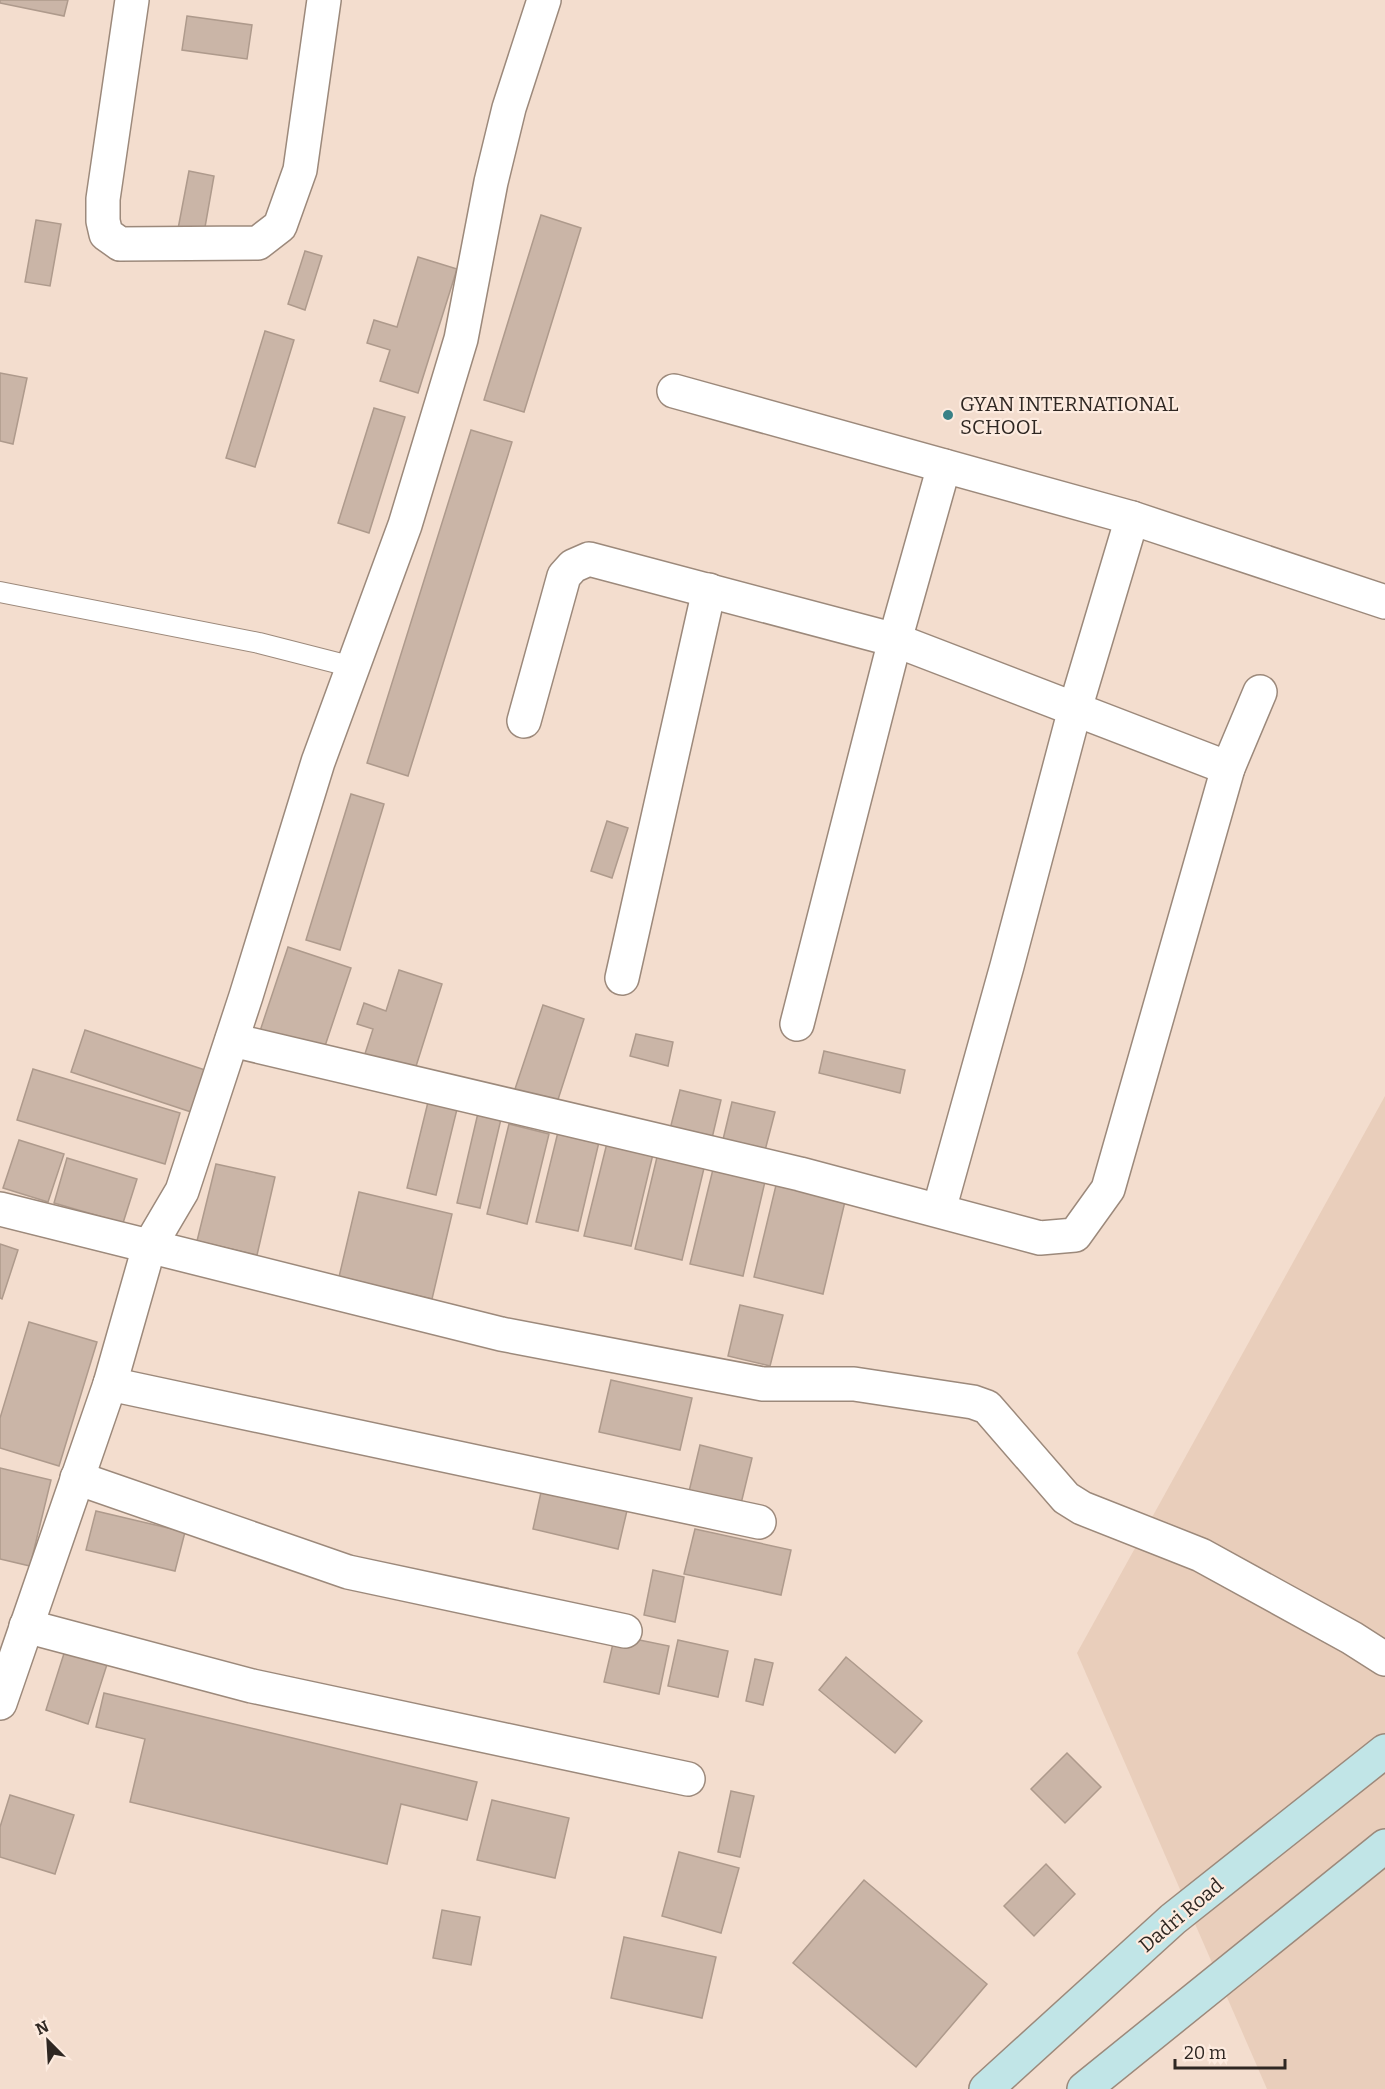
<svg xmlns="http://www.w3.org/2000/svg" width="1385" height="2089" viewBox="0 0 1385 2089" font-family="Bitter,serif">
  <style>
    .built { fill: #e9cebb }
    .building { fill: #cab5a7; stroke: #ae9a8c; stroke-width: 1.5 }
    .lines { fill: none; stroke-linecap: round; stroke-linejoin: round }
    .lane-casing { stroke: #9c897b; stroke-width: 22 }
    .street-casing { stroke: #9c897b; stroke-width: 36 }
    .secondary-casing { stroke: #9c897b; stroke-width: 36 }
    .lane { stroke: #fff; stroke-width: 20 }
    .street { stroke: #fff; stroke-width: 33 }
    .secondary { stroke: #c1e5e7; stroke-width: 33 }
    .poi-dot { fill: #398186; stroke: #fdebdf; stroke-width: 2 }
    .labels { text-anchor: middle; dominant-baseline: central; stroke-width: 4.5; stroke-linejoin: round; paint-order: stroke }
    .poi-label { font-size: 20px; fill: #2f2722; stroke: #fdebdf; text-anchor: start }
    .street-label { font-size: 20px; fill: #2f2722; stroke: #fdebdf }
  </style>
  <rect width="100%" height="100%" fill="#f3ddce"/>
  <polygon class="built" points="1385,1096 1385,2089 1267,2089 1077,1653"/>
  <g class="building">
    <polygon points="0,0 68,0 64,16 0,3"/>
    <polygon points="187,16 252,25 247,59 182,50"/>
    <polygon points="189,171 214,176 204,233 178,229"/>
    <polygon points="541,215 581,228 524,412 484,400"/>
    <polygon points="36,220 61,224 50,286 25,282"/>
    <polygon points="305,251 322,256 305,310 288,304"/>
    <polygon points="418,257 457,269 418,393 380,381 390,350 367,343 374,320 397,327"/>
    <polygon points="265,331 294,340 255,467 226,458"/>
    <polygon points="0,373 27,378 13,444 0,441"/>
    <polygon points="374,408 405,417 369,533 338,523"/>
    <polygon points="471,430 512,442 408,776 367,763"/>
    <polygon points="351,794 384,804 340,950 306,940"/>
    <polygon points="607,821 628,828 612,878 591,871"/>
    <polygon points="288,947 351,968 321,1058 258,1037"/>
    <polygon points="399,970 442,984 412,1079 362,1063 373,1029 357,1024 364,1003 386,1011"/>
    <polygon points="543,1005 584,1019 553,1115 511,1101"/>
    <polygon points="85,1030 214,1073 200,1115 71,1072"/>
    <polygon points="636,1034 673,1042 668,1066 630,1056"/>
    <polygon points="824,1051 905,1070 900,1093 819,1073"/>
    <polygon points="33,1069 180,1113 165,1164 17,1120"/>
    <polygon points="680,1090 721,1100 709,1151 667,1141"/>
    <polygon points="429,1098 458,1105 436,1195 407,1188"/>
    <polygon points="732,1102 775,1112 762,1162 720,1152"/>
    <polygon points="478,1113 501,1119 480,1208 457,1203"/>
    <polygon points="509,1124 549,1134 527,1224 487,1214"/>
    <polygon points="558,1132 599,1142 578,1231 536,1222"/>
    <polygon points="608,1139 654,1150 631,1246 584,1236"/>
    <polygon points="19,1140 64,1154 48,1202 3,1188"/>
    <polygon points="658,1153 705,1164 682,1260 635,1249"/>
    <polygon points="67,1158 137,1179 123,1223 54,1203"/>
    <polygon points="715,1161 767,1173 743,1276 690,1264"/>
    <polygon points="216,1164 275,1177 257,1255 197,1241"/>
    <polygon points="778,1177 847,1193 823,1294 754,1277"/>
    <polygon points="359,1192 452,1214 432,1299 339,1277"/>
    <polygon points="0,1244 18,1250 2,1299 0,1298"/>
    <polygon points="740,1305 783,1315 770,1366 728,1356"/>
    <polygon points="29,1322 97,1342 59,1466 0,1448 0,1418"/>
    <polygon points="611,1380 692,1398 680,1450 599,1432"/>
    <polygon points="700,1445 752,1458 739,1512 687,1500"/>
    <polygon points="0,1468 51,1480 30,1566 0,1559"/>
    <polygon points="543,1483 629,1502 618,1549 533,1529"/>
    <polygon points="96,1511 185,1532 175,1571 86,1550"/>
    <polygon points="695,1529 791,1550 781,1595 684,1574"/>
    <polygon points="653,1570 684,1577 675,1622 644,1615"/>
    <polygon points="615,1635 669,1646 659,1694 604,1682"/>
    <polygon points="678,1640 728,1651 718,1697 668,1686"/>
    <polygon points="68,1641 110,1655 88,1724 46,1710"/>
    <polygon points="846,1657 922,1721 895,1753 819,1690"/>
    <polygon points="755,1659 773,1663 763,1705 746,1701"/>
    <polygon points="104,1693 477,1782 467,1820 401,1804 387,1864 130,1802 145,1739 96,1727"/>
    <polygon points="1067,1753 1101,1787 1065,1823 1031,1789"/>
    <polygon points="731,1791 754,1796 740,1857 718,1852"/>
    <polygon points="10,1795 74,1815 55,1874 0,1857 0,1827"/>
    <polygon points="492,1800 569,1818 555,1878 477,1860"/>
    <polygon points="679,1852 739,1868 721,1933 662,1916"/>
    <polygon points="1046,1864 1075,1894 1034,1936 1004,1906"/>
    <polygon points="864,1880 987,1984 916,2067 793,1963"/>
    <polygon points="442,1910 480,1917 471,1965 433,1958"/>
    <polygon points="624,1937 716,1957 702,2018 611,1998"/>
  </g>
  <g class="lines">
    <g class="lane-casing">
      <polyline id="lane" points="0,592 259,643 353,667"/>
    </g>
    <g class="street-casing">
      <g id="street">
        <polyline points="132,0 103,199 103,221 106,234 120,244 258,243 280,226 300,170 324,0"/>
        <polyline points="674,391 1132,518 1385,602"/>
        <polyline points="524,721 564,576 573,566 589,559 895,640 1228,768"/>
        <polyline points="622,978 709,590"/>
        <polyline points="797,1024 895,640 944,466"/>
        <polyline points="232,1040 800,1174 1040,1238 1075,1235 1108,1189 1228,768 1260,692"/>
        <polyline points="0,1209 501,1334 763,1384 854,1384 973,1402 987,1407 1066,1498 1082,1508 1201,1555 1352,1638 1385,1659"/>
        <polyline points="939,1210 1007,966 1075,709 1132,518"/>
        <polyline points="110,1384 759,1522"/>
        <polyline points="77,1478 348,1572 625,1631"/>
        <polyline points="26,1626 252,1686 688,1779"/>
        <polyline points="0,1703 110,1384 149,1247 182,1191 246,996 318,762 405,525 461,339 491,182 509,108 544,0"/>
      </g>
    </g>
    <g class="secondary-casing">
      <g id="secondary">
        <polyline points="986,2089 1173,1919 1385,1751"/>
        <polyline points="1084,2089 1385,1846"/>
      </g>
    </g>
    <use href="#lane" class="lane"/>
    <use href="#street" class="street"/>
    <use href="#secondary" class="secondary"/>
  </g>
  <circle class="poi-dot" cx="948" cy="415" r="6"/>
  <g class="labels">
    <g class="poi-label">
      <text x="960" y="404">GYAN INTERNATIONAL<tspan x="960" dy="23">SCHOOL</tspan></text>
    </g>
    <g class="street-label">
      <text transform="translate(1181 1915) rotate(-40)">Dadri Road</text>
    </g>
  </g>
  <g transform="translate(48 2041) rotate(336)" stroke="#fdebdf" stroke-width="4.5" paint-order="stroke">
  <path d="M0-4.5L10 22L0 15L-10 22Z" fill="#2f2722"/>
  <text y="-9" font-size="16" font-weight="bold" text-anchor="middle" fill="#2f2722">N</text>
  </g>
  <path d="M1175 2059v9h110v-9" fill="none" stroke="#2f2722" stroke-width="3"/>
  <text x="1184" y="2059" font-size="18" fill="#2f2722" stroke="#fdebdf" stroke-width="4.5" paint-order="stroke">20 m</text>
</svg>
